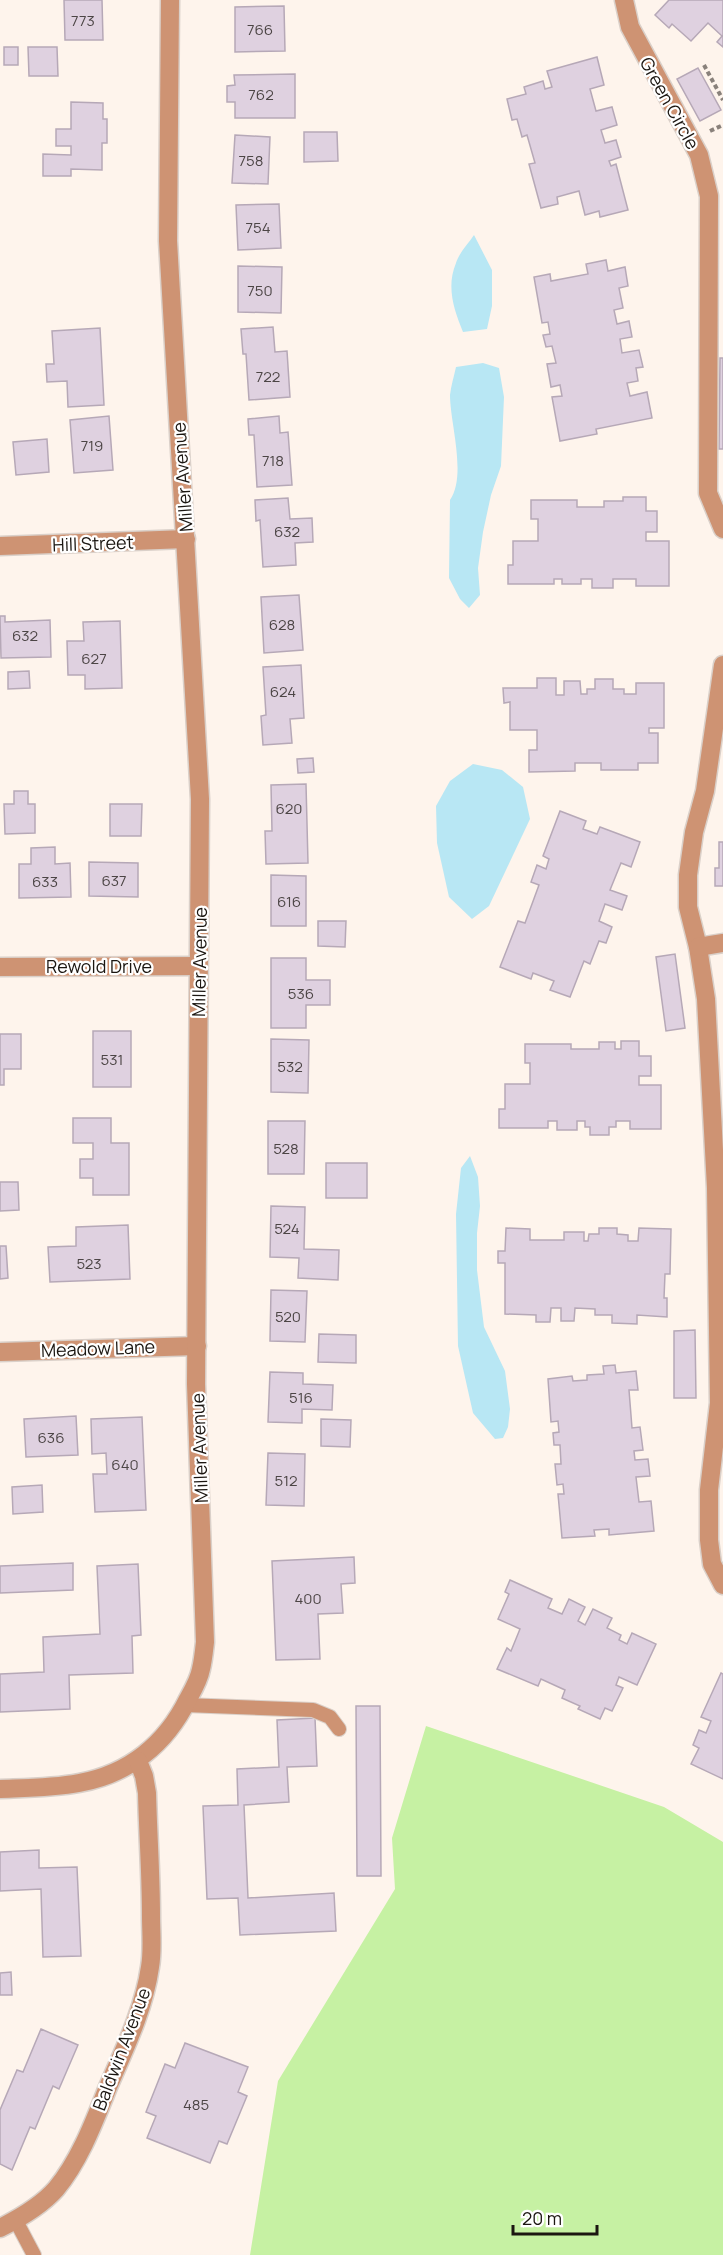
<svg xmlns="http://www.w3.org/2000/svg" width="723" height="2255" viewBox="0 0 723 2255" font-family="Manrope,sans-serif">
  <style>
    .green { fill: #c6f1a3 }
    .water { fill: #b8e7f4 }
    .building { fill: #dfd1e0; stroke: #b6a8b7; stroke-width: 1.5 }
    .lines { fill: none; stroke-linecap: round; stroke-linejoin: round }
    .lane-casing { stroke: #dad0c9; stroke-width: 16 }
    .street-casing { stroke: #dad0c9; stroke-width: 21 }
    .path { stroke: #89817b; stroke-width: 4; stroke-dasharray: 4.5 3; stroke-linecap: butt }
    .lane { stroke: #ce9373; stroke-width: 14 }
    .street { stroke: #ce9373; stroke-width: 18 }
    .labels { text-anchor: middle; dominant-baseline: central; stroke-width: 4.5; stroke-linejoin: round; paint-order: stroke }
    .number-label { font-size: 15px; fill: #4c4545 }
    .street-label { font-size: 18px; fill: #1b1611; stroke: #fff }
  </style>
  <rect width="100%" height="100%" fill="#fef4ec"/>
  <polygon class="green" points="426,1726 664,1807 723,1842 723,2255 250,2255 278,2081 395,1889 392,1838"/>
  <g class="water">
    <path d="M 474,235 L 492,270 L 492,306 L 487,329 L 463,332 C 454,310 446,287 456,263 C 459,253 468,244 474,235 Z"/>
    <path d="M 483,363 L 499,368 L 504,397 L 501,466 L 491,495 L 483,532 L 478,568 L 480,595 L 469,608 L 460,599 L 449,578 L 450,500 C 467,475 450,423 450,395 C 451,386 454,376 456,367 Z"/>
    <polygon points="473,764 502,770 523,787 530,819 489,906 472,919 449,897 437,843 436,806 450,781"/>
    <polygon points="470,1156 478,1177 480,1206 477,1233 477,1270 484,1327 505,1371 510,1409 508,1427 503,1438 495,1439 473,1413 458,1346 456,1214 461,1168"/>
  </g>
  <g class="building">
    <polygon points="64,0 102,0 103,40 65,40"/>
    <polygon points="669,0 723,0 723,47 717,42 722,36 708,23 691,41 672,24 669,28 655,15"/>
    <polygon points="284,6 285,51 235,52 235,7"/>
    <rect x="4" y="47" width="14" height="18"/>
    <polygon points="28,47 57,47 58,76 29,76"/>
    <polygon points="597,57 604,85 590,89 596,111 612,107 617,125 601,130 605,143 616,140 621,157 609,161 611,166 616,164 628,210 600,217 599,211 585,215 579,191 557,197 558,204 541,208 529,164 535,163 527,135 522,137 517,119 512,120 507,99 526,94 524,87 543,81 545,89 552,87 547,71"/>
    <polygon points="698,68 721,110 700,121 677,79"/>
    <polygon points="295,74 295,118 235,118 235,102 227,102 227,86 235,85 234,75"/>
    <polygon points="71,102 103,103 103,119 107,119 107,143 102,143 102,170 71,169 71,176 43,176 43,154 71,155 71,146 56,146 56,129 71,129"/>
    <polygon points="304,132 337,132 338,161 304,162"/>
    <polygon points="235,135 270,137 268,184 232,183"/>
    <polygon points="279,204 281,248 238,250 236,205"/>
    <polygon points="606,260 608,271 625,267 628,286 619,288 623,308 614,310 617,324 629,321 632,337 620,339 622,353 639,350 643,367 636,368 638,381 627,383 630,396 647,392 652,418 596,429 597,434 560,441 552,397 562,396 560,385 551,387 547,364 556,363 552,346 546,347 543,335 550,334 548,322 542,323 534,277 550,274 551,281 588,274 586,264"/>
    <polygon points="238,266 282,267 281,313 238,312"/>
    <polygon points="273,327 275,352 287,351 290,397 249,400 246,354 243,354 241,329"/>
    <polygon points="100,328 104,405 68,407 67,381 47,382 46,364 54,364 52,331"/>
    <polygon points="720,358 723,358 723,449 719,449"/>
    <polygon points="109,416 113,470 74,473 70,420"/>
    <polygon points="279,416 280,433 288,432 292,485 257,487 254,435 249,435 248,419"/>
    <polygon points="47,439 49,472 16,475 13,442"/>
    <polygon points="623,497 646,497 646,511 657,511 657,532 646,532 646,541 669,541 669,586 636,586 636,579 613,579 613,588 592,588 592,579 581,579 581,584 562,584 562,579 554,579 554,584 508,584 508,565 513,565 513,541 538,541 538,519 531,519 531,500 577,500 577,507 604,507 604,501 623,501"/>
    <polygon points="288,498 290,519 312,518 313,542 295,543 296,565 263,567 260,520 256,521 255,500"/>
    <polygon points="299,595 303,650 264,653 261,597"/>
    <polygon points="0,616 5,616 5,622 50,620 51,657 1,658"/>
    <polygon points="120,621 122,688 85,689 85,675 68,675 67,641 84,641 83,622"/>
    <polygon points="301,665 304,718 290,719 292,743 263,745 261,716 266,715 263,667"/>
    <polygon points="29,671 30,688 8,689 8,672"/>
    <polygon points="537,678 556,678 556,695 564,695 564,681 580,681 581,694 587,694 587,689 595,689 595,679 613,679 613,689 624,689 624,694 636,694 636,683 664,683 664,728 649,728 649,733 658,733 658,763 638,763 638,770 601,770 601,763 575,763 575,771 529,772 529,750 537,750 537,730 510,730 510,702 504,703 503,688 537,688"/>
    <polygon points="313,758 314,772 298,773 297,759"/>
    <polygon points="306,784 308,863 266,864 265,831 272,831 271,785"/>
    <polygon points="14,791 28,791 28,804 35,804 35,833 5,834 4,804 14,804"/>
    <polygon points="110,804 142,804 141,836 110,836"/>
    <polygon points="560,811 586,821 583,829 597,834 600,827 640,842 631,867 621,863 610,890 627,896 622,910 605,904 599,921 612,927 606,943 599,941 590,964 584,961 570,997 550,990 554,981 533,973 531,979 500,967 518,921 525,923 539,885 531,882 537,865 546,869 549,859 543,856"/>
    <polygon points="719,842 723,842 723,886 715,886 715,868 719,868"/>
    <polygon points="55,847 55,864 70,863 71,897 19,898 19,864 31,864 31,848"/>
    <polygon points="89,862 138,863 138,897 89,896"/>
    <polygon points="271,875 306,876 306,926 271,926"/>
    <polygon points="318,921 346,921 345,947 318,946"/>
    <polygon points="675,954 685,1028 666,1031 656,957"/>
    <polygon points="271,958 306,958 306,980 330,980 330,1005 306,1005 306,1028 271,1028"/>
    <rect x="93" y="1031" width="38" height="56"/>
    <polygon points="0,1034 21,1034 21,1069 4,1069 4,1085 0,1085"/>
    <polygon points="271,1039 309,1040 308,1093 271,1092"/>
    <polygon points="621,1041 639,1041 639,1056 651,1056 651,1076 639,1076 639,1085 661,1085 661,1129 630,1129 630,1121 616,1121 616,1127 609,1127 609,1135 590,1135 590,1127 585,1127 585,1121 577,1121 577,1130 557,1130 557,1121 548,1121 548,1128 499,1128 499,1109 505,1109 505,1084 530,1084 530,1063 525,1063 525,1044 571,1044 571,1049 599,1049 599,1042 615,1042 615,1049 621,1049"/>
    <polygon points="73,1118 111,1118 111,1143 129,1143 129,1195 93,1195 93,1178 80,1178 80,1159 93,1159 93,1143 73,1143"/>
    <polygon points="268,1121 305,1121 304,1174 268,1174"/>
    <rect x="326" y="1163" width="41" height="35"/>
    <polygon points="0,1182 18,1182 19,1210 0,1211"/>
    <polygon points="271,1206 305,1207 304,1249 339,1250 338,1280 298,1278 299,1258 270,1257"/>
    <polygon points="128,1225 130,1279 50,1282 48,1247 76,1246 76,1227"/>
    <polygon points="506,1228 530,1229 530,1240 564,1240 564,1232 584,1232 584,1241 588,1241 589,1234 599,1234 599,1228 617,1228 617,1234 628,1235 628,1241 638,1241 639,1228 671,1229 670,1274 665,1274 664,1298 667,1298 667,1317 637,1315 637,1324 612,1323 612,1315 595,1315 595,1309 575,1308 574,1321 561,1321 561,1308 551,1308 550,1322 536,1322 536,1315 505,1314 505,1263 498,1263 498,1251 505,1251"/>
    <polygon points="0,1246 6,1246 8,1278 0,1279"/>
    <polygon points="271,1290 307,1291 305,1342 270,1341"/>
    <polygon points="695,1330 696,1398 674,1398 674,1331"/>
    <polygon points="319,1334 356,1335 356,1363 318,1362"/>
    <polygon points="615,1365 616,1373 636,1371 638,1390 629,1390 632,1428 640,1427 643,1450 634,1451 635,1460 648,1459 650,1476 636,1477 639,1502 651,1501 654,1531 609,1535 609,1529 594,1530 595,1536 562,1538 558,1494 564,1494 563,1484 557,1485 555,1464 561,1464 560,1445 554,1445 553,1433 559,1432 558,1421 551,1422 548,1379 572,1376 573,1381 587,1380 587,1375 604,1374 603,1366"/>
    <polygon points="270,1372 303,1373 303,1384 333,1385 332,1410 302,1409 302,1423 268,1422"/>
    <polygon points="76,1416 78,1455 26,1457 24,1419"/>
    <polygon points="142,1417 146,1510 95,1512 93,1474 107,1474 106,1453 92,1454 91,1419"/>
    <polygon points="321,1419 351,1420 350,1447 321,1446"/>
    <polygon points="268,1453 305,1454 304,1506 266,1505"/>
    <polygon points="42,1485 43,1512 13,1514 12,1487"/>
    <polygon points="354,1557 355,1583 341,1584 343,1613 318,1614 320,1659 276,1660 272,1561"/>
    <polygon points="73,1563 73,1590 0,1593 0,1566"/>
    <polygon points="138,1564 141,1635 132,1636 133,1673 69,1675 70,1709 0,1712 0,1674 44,1672 43,1637 100,1634 97,1566"/>
    <polygon points="510,1580 552,1599 548,1608 562,1614 569,1599 585,1607 578,1621 585,1625 593,1609 612,1618 607,1628 621,1635 619,1640 627,1644 632,1633 656,1644 637,1685 619,1677 616,1685 623,1688 612,1711 605,1708 600,1719 578,1709 580,1706 562,1698 565,1690 541,1679 538,1686 497,1669 507,1648 511,1651 520,1629 498,1619 509,1594 505,1592"/>
    <polygon points="721,1673 723,1674 723,1779 691,1764 699,1748 693,1745 699,1730 706,1733 711,1721 701,1717"/>
    <polygon points="356,1706 380,1706 381,1876 357,1876"/>
    <polygon points="315,1718 317,1766 287,1767 289,1802 244,1805 248,1898 334,1893 336,1931 240,1935 238,1898 207,1899 203,1806 238,1805 237,1769 279,1767 277,1720"/>
    <polygon points="39,1850 39,1868 77,1867 81,1956 43,1957 41,1889 0,1891 0,1852"/>
    <polygon points="11,1972 12,1995 0,1995 0,1973"/>
    <polygon points="41,2029 78,2045 59,2089 53,2086 35,2129 30,2127 12,2170 0,2164 0,2110 17,2070 23,2072"/>
    <polygon points="185,2043 248,2067 238,2092 247,2096 227,2144 219,2141 210,2163 147,2138 156,2116 146,2112 165,2064 175,2068"/>
  </g>
  <g class="lines">
    <g class="lane-casing">
      <g id="lane">
        <polyline points="185,1705 313,1710 330,1717 339,1729"/>
        <polyline points="16,2221 34,2255"/>
      </g>
    </g>
    <g class="street-casing">
      <g id="street">
        <polyline points="624,0 630,27 699,155 709,196 708,493 723,529"/>
        <polyline points="0,546 186,539"/>
        <polyline points="723,665 705,791 694,832 688,875 688,907 698,947 706,999 716,1188 719,1403 709,1490 709,1540 712,1564 723,1585"/>
        <polyline points="698,947 723,943"/>
        <polyline points="0,967 198,966"/>
        <polyline points="0,1352 197,1346"/>
        <path d="M 0,1789 C 26,1788 53,1788 79,1783 C 129,1774 166,1744 188,1699 C 193,1690 199,1680 201,1669 C 203,1661 204,1651 205,1642 L 196,1384 L 200,799 L 168,241 L 170,0"/>
        <path d="M 0,2228 C 20,2218 41,2206 56,2189 C 80,2160 94,2122 108,2087 C 125,2048 144,2009 150,1967 C 153,1950 151,1933 151,1916 C 151,1875 148,1834 147,1793 L 144,1776 L 138,1761"/>
      </g>
    </g>
    <g class="path">
      <polyline points="704,65 723,100"/>
      <polyline points="710,131 723,125"/>
    </g>
    <use href="#lane" class="lane"/>
    <use href="#street" class="street"/>
  </g>
  <g class="labels">
    <g class="number-label">
      <text x="83" y="20">773</text>
      <text x="260" y="29">766</text>
      <text x="261" y="94">762</text>
      <text x="251" y="160">758</text>
      <text x="258" y="227">754</text>
      <text x="260" y="290">750</text>
      <text x="268" y="376">722</text>
      <text x="92" y="445">719</text>
      <text x="273" y="460">718</text>
      <text x="287" y="531">632</text>
      <text x="282" y="624">628</text>
      <text x="25" y="635">632</text>
      <text x="94" y="658">627</text>
      <text x="283" y="691">624</text>
      <text x="289" y="808">620</text>
      <text x="114" y="880">637</text>
      <text x="45" y="881">633</text>
      <text x="289" y="901">616</text>
      <text x="301" y="993">536</text>
      <text x="112" y="1059">531</text>
      <text x="290" y="1066">532</text>
      <text x="286" y="1148">528</text>
      <text x="287" y="1228">524</text>
      <text x="89" y="1263">523</text>
      <text x="288" y="1316">520</text>
      <text x="301" y="1397">516</text>
      <text x="51" y="1437">636</text>
      <text x="125" y="1464">640</text>
      <text x="286" y="1480">512</text>
      <text x="308" y="1598">400</text>
      <text x="196" y="2104">485</text>
    </g>
    <g class="street-label">
      <text transform="translate(670 103) rotate(61)">Green Circle</text>
      <text transform="translate(182 477) rotate(-94)">Miller Avenue</text>
      <text transform="translate(93 543) rotate(-2)">Hill Street</text>
      <text transform="translate(199 962) rotate(-89)">Miller Avenue</text>
      <text x="99" y="966">Rewold Drive</text>
      <text transform="translate(98 1348) rotate(-2)">Meadow Lane</text>
      <text transform="translate(199 1448) rotate(-92)">Miller Avenue</text>
      <text transform="translate(121 2049) rotate(-69)">Baldwin Avenue</text>
    </g>
  </g>
  <path d="M513 2225v9h84v-9" fill="none" stroke="#1b1611" stroke-width="3"/>
  <text x="522" y="2225" font-size="18" fill="#1b1611" stroke="#ffffff" stroke-width="4.5" paint-order="stroke">20 m</text>
</svg>
